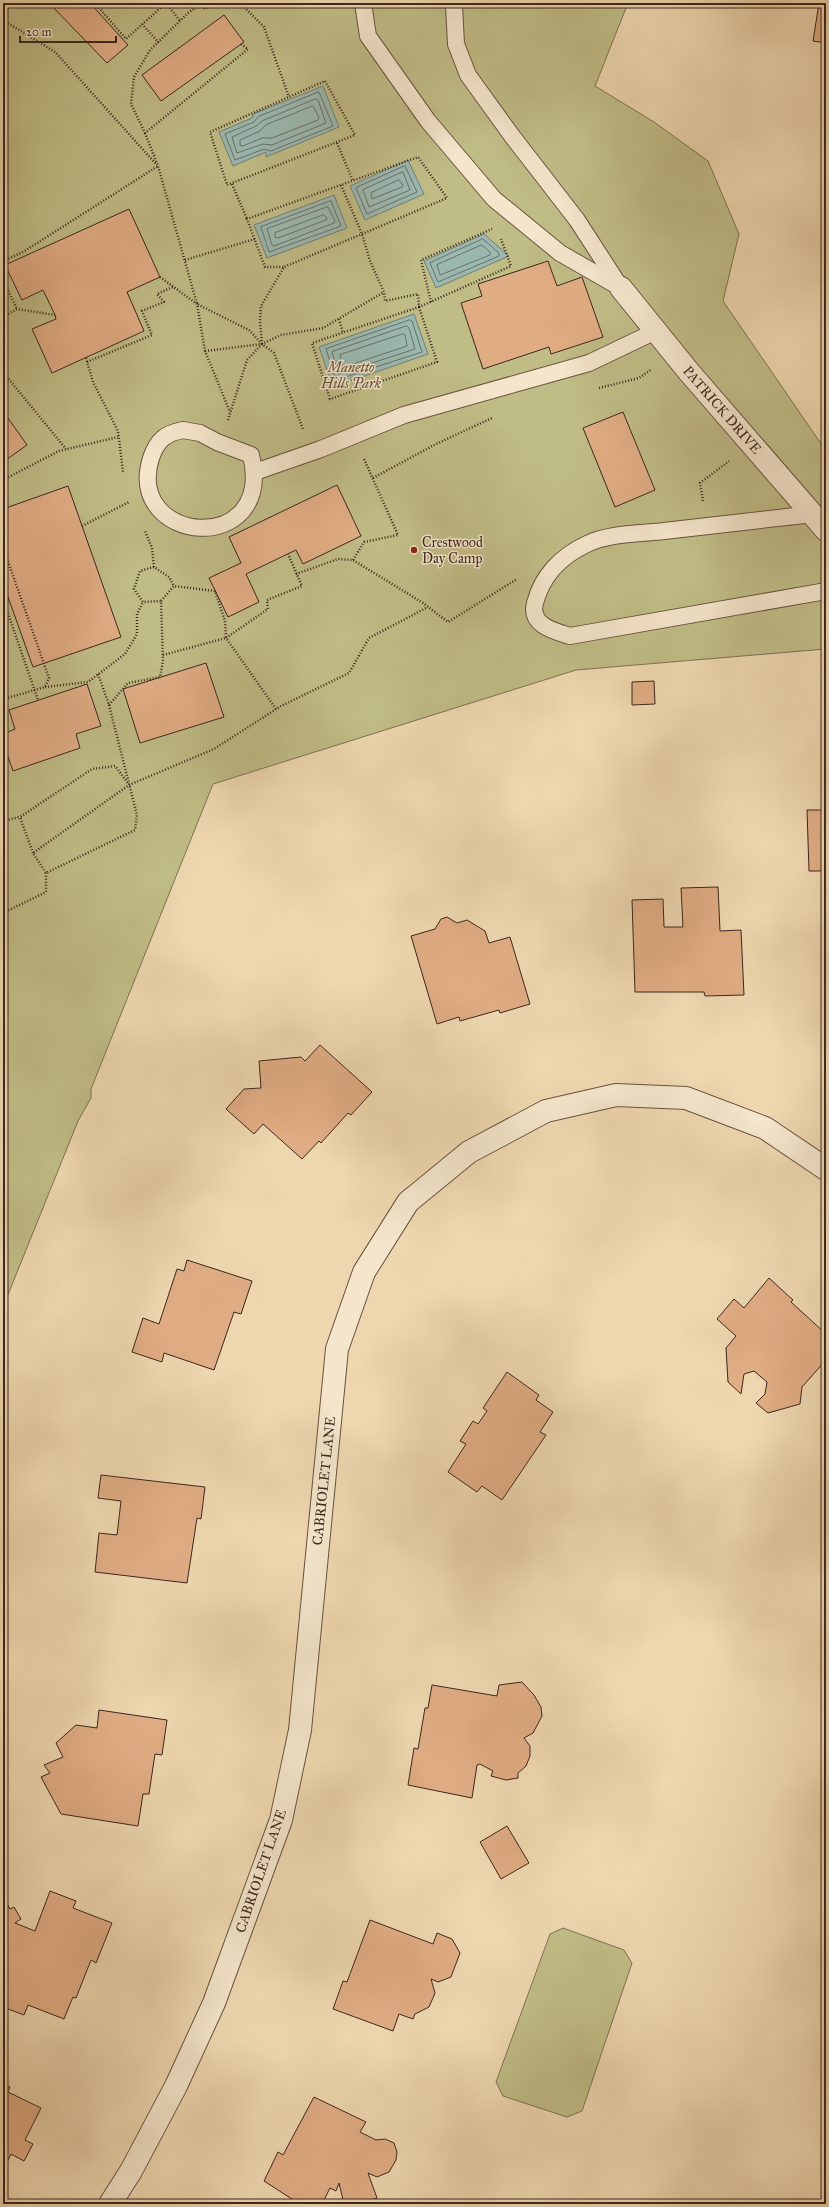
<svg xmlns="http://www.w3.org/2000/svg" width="829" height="2207" viewBox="0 0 829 2207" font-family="'IM FELL Great Primer',serif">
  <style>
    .green { fill: #c0bc86; stroke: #7e7252 }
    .water { fill: #9ab8b0; stroke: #747e76 }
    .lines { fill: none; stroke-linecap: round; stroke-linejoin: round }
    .shore { stroke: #6b7067; stroke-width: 1 }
    .building { fill: #e0ac84; stroke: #3c271e }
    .lane-casing { stroke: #685342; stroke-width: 18 }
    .street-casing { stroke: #685342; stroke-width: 24 }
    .path { stroke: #3c271e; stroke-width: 2.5; stroke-dasharray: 1 2; stroke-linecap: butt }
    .lane { stroke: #f4e5cb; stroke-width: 16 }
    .street { stroke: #f4e5cb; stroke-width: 22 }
    .poi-dot { fill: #8f2418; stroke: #f4e5cb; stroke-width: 1.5 }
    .labels { text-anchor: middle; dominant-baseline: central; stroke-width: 3; stroke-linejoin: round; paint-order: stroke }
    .park-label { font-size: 14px; font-style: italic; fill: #5d4c38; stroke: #f4e5cb }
    .street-label { font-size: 14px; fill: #3c271e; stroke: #f4e5cb }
    .poi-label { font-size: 14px; fill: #3c271e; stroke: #f4e5cb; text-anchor: start }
  </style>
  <rect width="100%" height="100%" fill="#eed7af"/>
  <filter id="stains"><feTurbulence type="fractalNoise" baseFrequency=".005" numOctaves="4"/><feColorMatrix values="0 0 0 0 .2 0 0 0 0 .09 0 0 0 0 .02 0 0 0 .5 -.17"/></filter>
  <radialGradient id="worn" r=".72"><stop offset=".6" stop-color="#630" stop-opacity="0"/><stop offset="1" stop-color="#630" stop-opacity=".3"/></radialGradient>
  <g class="green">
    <polygon points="3,3 628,3 595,86 654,122 708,161 739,234 723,301 826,451 826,649 576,670 213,784 91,1089 91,1098 78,1121 3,1307"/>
    <polygon points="563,1928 624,1950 632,1963 582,2111 567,2117 503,2096 496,2082 550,1934"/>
  </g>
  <g class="water">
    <polygon points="323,86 339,127 266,157 266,152 233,166 219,132 252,118 253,114"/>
    <polygon points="408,160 424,194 365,220 350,186"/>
    <polygon points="334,195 347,228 267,258 254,225"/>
    <polygon points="484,234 509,256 436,288 424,261"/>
    <polygon points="414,314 428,354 333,387 319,347"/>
  </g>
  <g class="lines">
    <g class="shore">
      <polygon points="319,92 333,126 271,151 264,149 235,160 225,134 254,122 258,117"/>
      <polygon points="316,99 318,100 326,123 272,145 263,144 237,153 232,137 256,126 262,121"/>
      <polygon points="313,106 319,117 318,120 272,138 262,138 243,146 240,145 240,140 260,131 266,125"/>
      <polygon points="405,166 417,192 367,214 356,188"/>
      <polygon points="403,172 410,190 369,207 363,190"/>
      <polygon points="399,180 403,185 402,187 372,199 371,193"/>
      <polygon points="331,201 341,226 269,252 261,227"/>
      <polygon points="328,207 335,221 334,223 274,246 272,245 267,229"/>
      <polygon points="324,215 327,218 326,220 278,238 275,237 275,233"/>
      <polygon points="483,239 499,253 499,256 438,282 430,263"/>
      <polygon points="482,245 490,252 490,255 440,275 437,265"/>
      <polygon points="410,320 412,321 422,352 336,380 326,349"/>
      <polygon points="407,326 409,328 415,349 338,374 332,352"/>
      <polygon points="403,334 405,335 407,346 344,367 342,366 340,355"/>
    </g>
  </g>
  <g class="building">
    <polygon points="52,3 90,3 128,45 107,63 50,4"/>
    <polygon points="819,3 826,3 826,43 813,41"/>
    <polygon points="224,15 244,42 161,101 142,75"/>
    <polygon points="129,209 160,277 127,292 144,331 52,373 32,329 56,319 55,315 43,290 22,300 5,265"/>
    <polygon points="548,261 557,286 582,277 603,337 551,354 549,347 483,369 461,303 482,296 478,284"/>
    <polygon points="3,411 27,445 3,462"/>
    <polygon points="623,412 655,490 615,507 583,428"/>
    <polygon points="337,485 361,536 303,564 296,550 246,574 259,602 228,617 209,578 241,563 229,537"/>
    <polygon points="68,486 121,637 33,667 3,583 3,509"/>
    <polygon points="206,663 224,717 140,743 123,689"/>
    <polygon points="654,681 655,704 632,705 632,682"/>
    <polygon points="87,684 101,726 76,734 80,748 13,771 3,742 3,734 15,729 9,710"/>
    <polygon points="807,810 826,810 826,871 809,871"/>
    <polygon points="718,887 720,931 741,930 744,995 705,996 704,992 635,992 632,900 663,899 664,927 683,927 681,888"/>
    <polygon points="447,917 457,923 467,920 485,931 489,943 510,937 530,1004 500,1013 499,1010 460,1021 459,1017 437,1024 411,936 435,929 441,919"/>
    <polygon points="320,1045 372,1092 351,1115 348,1113 321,1143 319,1141 302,1159 263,1124 254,1134 226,1109 244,1089 261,1088 259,1061 301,1057 305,1061"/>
    <polygon points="187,1260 252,1281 241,1314 234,1312 214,1370 164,1353 162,1362 132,1352 143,1318 159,1324 177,1269 184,1271"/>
    <polygon points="769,1278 793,1300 791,1302 826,1334 826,1360 802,1387 800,1404 768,1413 756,1403 765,1394 767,1382 754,1371 744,1374 741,1394 728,1382 726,1348 736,1336 717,1319 734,1299 744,1308"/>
    <polygon points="507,1372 539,1395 536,1400 553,1412 540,1432 546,1435 502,1500 482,1486 477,1492 448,1472 466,1444 460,1441 473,1421 478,1424 487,1411 483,1408"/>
    <polygon points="101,1475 205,1487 201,1519 197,1518 187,1583 95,1572 99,1533 117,1535 121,1501 98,1498"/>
    <polygon points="522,1682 534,1695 541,1707 542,1716 533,1733 524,1738 530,1746 530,1756 526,1766 518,1773 518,1778 506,1780 491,1776 493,1771 480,1764 477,1765 472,1798 408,1785 414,1748 418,1749 425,1708 428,1708 432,1685 497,1696 499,1685"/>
    <polygon points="99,1710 167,1720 162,1755 155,1754 149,1794 143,1794 138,1826 61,1814 41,1777 50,1773 44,1765 63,1757 56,1743 76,1725 97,1728"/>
    <polygon points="507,1826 529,1863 501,1879 480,1842"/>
    <polygon points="50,1891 76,1901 73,1908 112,1923 96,1963 91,1960 76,1998 73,1997 64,2019 28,2005 24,2015 3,2007 3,1901 5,1900 10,1909 14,1907 21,1919 15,1923 35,1931"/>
    <polygon points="370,1920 433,1944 437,1933 452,1939 460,1953 451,1977 438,1982 431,1979 435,1993 429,2007 415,2014 413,2019 399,2014 393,2031 333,2009 343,1981 347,1982"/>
    <polygon points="3,2083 10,2087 8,2092 41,2108 25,2140 33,2144 24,2161 11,2154 3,2171"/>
    <polygon points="314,2097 366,2122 360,2132 376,2140 385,2139 394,2143 397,2152 396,2160 389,2172 377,2177 368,2173 377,2198 359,2204 344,2204 339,2183 336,2191 330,2188 322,2204 294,2204 295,2201 264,2181 278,2152 283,2155"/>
  </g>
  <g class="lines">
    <g class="lane-casing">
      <g id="lane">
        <polyline points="363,3 368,36 428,121 494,199 560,253 621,288"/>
        <polyline points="452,3 454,6 456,44 468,75 512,136 577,220 619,285"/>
        <path d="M 183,430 L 200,433 L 217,442 L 251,455 C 276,558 124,545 151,458 C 157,440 166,433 183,430 Z"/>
        <polyline points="255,472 321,449 404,415 589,363 656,331"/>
        <path d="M 812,514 C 763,520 714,525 664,531 C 640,534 610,533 587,544 C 561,556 542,576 535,603 C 529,625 554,631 570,636 L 826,591"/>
      </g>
    </g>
    <g class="street-casing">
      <g id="street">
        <polyline points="621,288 689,372 826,530"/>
        <polyline points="110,2204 131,2171 176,2086 214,2003 281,1820 300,1730 337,1349 364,1272 408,1202 469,1152 546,1111 616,1095 686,1098 765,1128 826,1169"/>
      </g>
    </g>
    <g class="path">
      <polyline points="95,3 126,39 166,3"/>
      <polyline points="166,3 180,21"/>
      <polyline points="201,3 205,9 212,3"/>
      <polyline points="240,3 264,27 289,97"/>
      <polyline points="201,4 188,13 150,50 134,77 131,104 145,133 248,49 241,44"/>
      <polyline points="3,20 55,52 156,164"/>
      <polyline points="142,24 159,43"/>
      <polygon points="325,81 355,135 227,185 210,132"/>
      <polyline points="145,133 158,166 197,304 249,330 262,344"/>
      <polyline points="337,143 353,181"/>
      <polyline points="232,184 247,219"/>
      <polyline points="341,185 362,234 370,261 384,292 385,301 418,294 419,307 511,266 501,239"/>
      <polyline points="185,260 255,239"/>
      <polyline points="3,261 23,252 158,166"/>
      <polyline points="160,277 197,304 205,351 230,412"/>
      <polyline points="3,280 17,309"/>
      <polyline points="431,302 421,260 492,229"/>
      <polygon points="419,307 437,362 330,399 312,343"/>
      <polyline points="3,317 17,309 55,315"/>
      <polyline points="339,319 343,333"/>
      <polyline points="262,344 260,321 261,306 284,267 447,198 418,157 247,219 265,267 284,267"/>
      <polyline points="205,351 262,344 281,335 323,328 384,292"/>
      <polyline points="86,358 93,382 118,431 123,472"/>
      <polyline points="87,362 152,335 142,311 164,302 157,294 173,287"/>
      <polyline points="3,372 66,449"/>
      <polyline points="599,388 639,378 652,369"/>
      <polyline points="228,420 247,360 262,344 274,353 303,429"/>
      <polyline points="373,478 436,444 492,418"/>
      <polyline points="3,480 59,451 118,437"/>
      <polyline points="703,501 700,483 729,461"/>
      <polyline points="82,526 129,502"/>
      <polyline points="3,547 49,678 45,687 4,699 7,719 3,721"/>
      <polyline points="353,560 364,542 398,535 364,459"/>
      <polyline points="154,567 140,571 134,589 143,602 161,601"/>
      <polyline points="296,574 338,559 353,560 423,603 448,622 517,579"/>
      <polyline points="3,599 38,700"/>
      <polyline points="163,655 226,638 225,621 215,591 174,586"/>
      <polyline points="98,674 109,705 128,683 160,677 163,661 161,601 174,586 169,577 154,567 152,548 145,531"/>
      <polyline points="45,687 88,682 125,654 137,634 137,614 143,602"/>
      <polyline points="109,705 137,815 135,830 46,873 33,853 129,785 214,749 281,706 349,673 369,638 428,607"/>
      <polyline points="276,709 226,638 268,609 267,600 302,586 288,554"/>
      <polyline points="3,821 20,817"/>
      <polyline points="33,853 20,817 92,769 115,766 128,783"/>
      <polyline points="3,913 46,892 46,873"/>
    </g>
    <use href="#lane" class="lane"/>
    <use href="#street" class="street"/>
  </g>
  <circle class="poi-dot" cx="414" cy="550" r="4"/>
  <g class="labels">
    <g class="park-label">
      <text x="351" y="367">Manetto<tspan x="351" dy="16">Hills Park</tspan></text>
    </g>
    <g class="street-label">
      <text transform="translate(722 410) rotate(49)">PATRICK DRIVE</text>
      <text transform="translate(324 1481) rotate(-84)">CABRIOLET LANE</text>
      <text transform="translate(261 1871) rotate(-71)">CABRIOLET LANE</text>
    </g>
    <g class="poi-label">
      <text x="422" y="542">Crestwood<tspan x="422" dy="16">Day Camp</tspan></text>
    </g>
  </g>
  <rect width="829" height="2207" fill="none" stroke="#eed7af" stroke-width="16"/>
  <rect x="4" y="4" width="821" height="2199" fill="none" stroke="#3c271e" stroke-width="2"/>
  <rect x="8" y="8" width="813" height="2191" fill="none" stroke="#3c271e"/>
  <path d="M20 36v6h96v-6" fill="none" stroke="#3c271e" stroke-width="2"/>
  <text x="26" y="36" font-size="12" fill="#3c271e" stroke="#f4e5cb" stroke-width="3" paint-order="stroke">20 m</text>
  <rect width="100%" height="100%" filter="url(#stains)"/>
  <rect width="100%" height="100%" fill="url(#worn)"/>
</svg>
